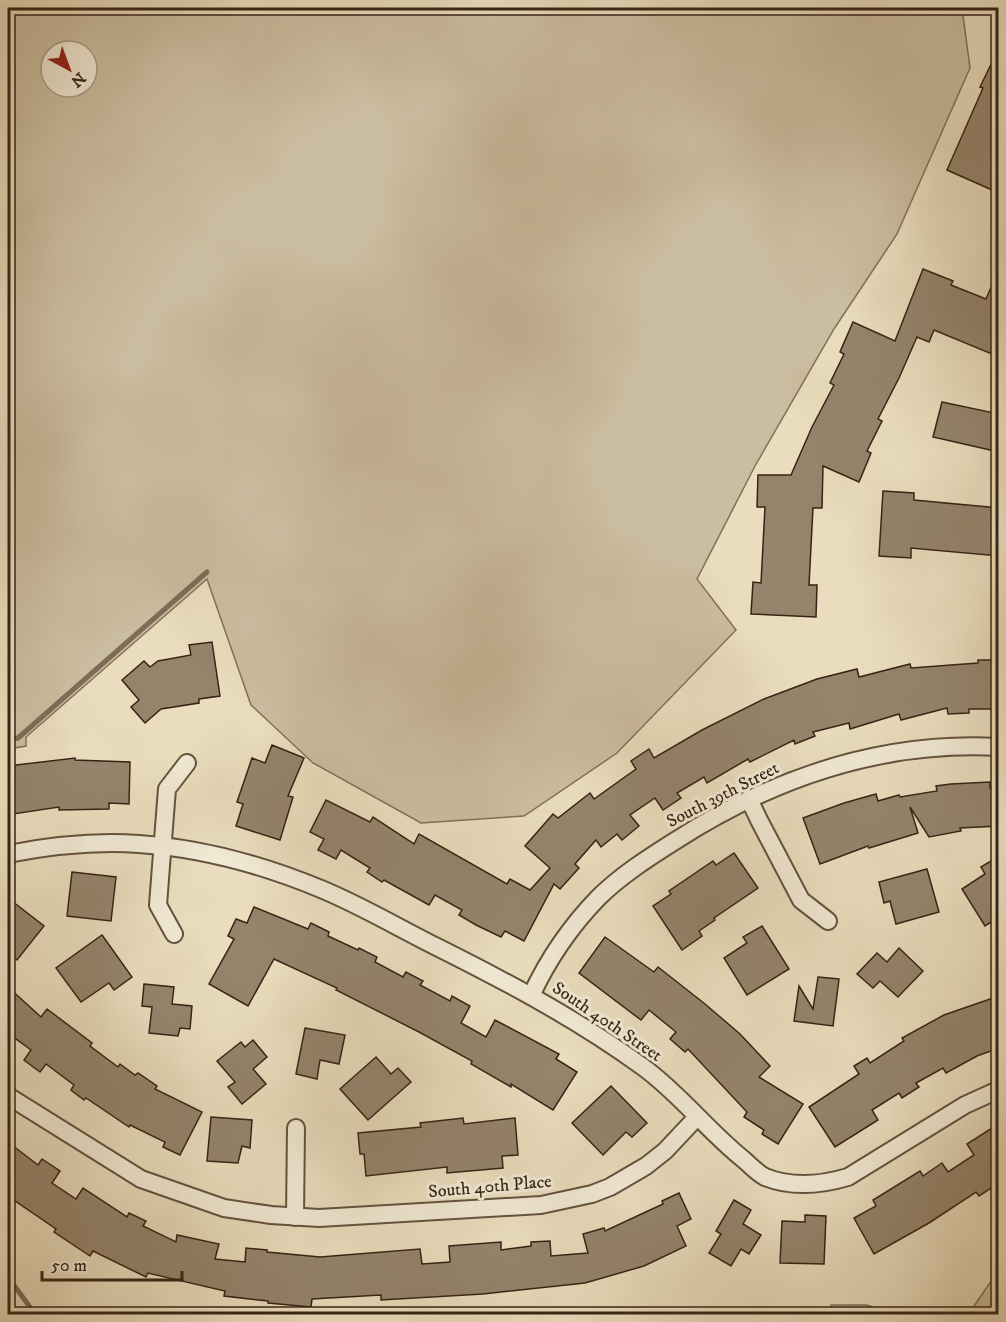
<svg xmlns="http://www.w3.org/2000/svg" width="1006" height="1322" viewBox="0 0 1006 1322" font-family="'IM FELL DW Pica',serif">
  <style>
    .green { fill: #cbbda0; stroke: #81705a; stroke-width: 1.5; fill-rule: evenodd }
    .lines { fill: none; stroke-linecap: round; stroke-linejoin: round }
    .stream { stroke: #7d6d58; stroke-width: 5 }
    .building { fill: #94846c; stroke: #372315; stroke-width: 1.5 }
    .street-casing { stroke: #64523f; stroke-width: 20 }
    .street { stroke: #f1e9d4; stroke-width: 16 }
    .labels { text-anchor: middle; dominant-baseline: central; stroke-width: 6; stroke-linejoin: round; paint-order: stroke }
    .street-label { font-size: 18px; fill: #372315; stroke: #f1e9d4 }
  </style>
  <rect width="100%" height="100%" fill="#e9ddbd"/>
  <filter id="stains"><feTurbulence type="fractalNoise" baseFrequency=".00333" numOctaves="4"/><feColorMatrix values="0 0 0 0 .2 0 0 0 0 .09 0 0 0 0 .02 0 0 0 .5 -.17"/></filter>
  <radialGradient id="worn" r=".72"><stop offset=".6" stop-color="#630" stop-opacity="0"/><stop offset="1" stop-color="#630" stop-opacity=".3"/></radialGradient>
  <g class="green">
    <path d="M 8,8 L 962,8 L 970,68 L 897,234 L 834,329 L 755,466 L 697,579 L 736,630 L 617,753 L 524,816 L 421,823 L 313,763 L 251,705 L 207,579 L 26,737 L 26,746 L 8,749 ZM 51,51 L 87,51 L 87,87 L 51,87 Z"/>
    <polygon points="998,1271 998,1314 968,1314 972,1309"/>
    <polygon points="831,1305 866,1305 899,1314 830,1314"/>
  </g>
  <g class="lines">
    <g class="stream">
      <polyline points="8,740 18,738 207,572"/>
      <polyline points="8,1277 35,1314"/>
    </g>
  </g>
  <g class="building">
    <polygon points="999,48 999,193 947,170 983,88 980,87"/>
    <polygon points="923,269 953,281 951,285 986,299 999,269 999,357 934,330 929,342 917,337 899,378 878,419 882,421 867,451 871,453 859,482 823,466 822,508 813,508 809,585 817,585 816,617 751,614 753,582 761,583 765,507 757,507 758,475 791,475 812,427 834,385 830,383 844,354 840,352 853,322 895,341"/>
    <polygon points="942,402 999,414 999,452 933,437"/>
    <polygon points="883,491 914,493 914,500 999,508 999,556 911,548 911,558 879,556"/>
    <polygon points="212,642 220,696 199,699 199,703 161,709 145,723 131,707 139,700 122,680 144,661 150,667 158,661 191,655 189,645"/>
    <polygon points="978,660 998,660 999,709 969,709 969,713 948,714 947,708 901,720 899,714 850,729 849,723 813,732 815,736 795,744 794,740 750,762 748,759 707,783 704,777 677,793 681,798 663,810 655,798 630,815 639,826 622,840 617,834 601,847 596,840 575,864 579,868 560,889 554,884 524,941 505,931 501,937 476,925 459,915 462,910 435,895 429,905 384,880 382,882 367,872 370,868 341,850 336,859 318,850 324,839 310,832 326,800 370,822 373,817 414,844 419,834 507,884 510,879 530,890 550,868 525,846 553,814 558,818 590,793 594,799 636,769 631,761 649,749 654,758 702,730 764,699 817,679 857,669 859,677 910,664 911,668 978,663"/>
    <polygon points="272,745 304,758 288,796 293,797 280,840 236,826 243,804 237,802 252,758 265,763"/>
    <polygon points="75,758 75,760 130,762 129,804 109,803 109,809 59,810 59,807 13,814 12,807 8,808 8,766"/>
    <polygon points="990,782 990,788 999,787 999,826 960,828 961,831 929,837 910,807 918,833 869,848 868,846 820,864 803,818 844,803 876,794 878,801 899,795 900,797 937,791 936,786 951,784"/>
    <polygon points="734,853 758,888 714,918 715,920 699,931 702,936 682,950 653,906 671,894 669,891 713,861 716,865"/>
    <polygon points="999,856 999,917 985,926 962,889 985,874 981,867"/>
    <polygon points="927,869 939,912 896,924 890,901 884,903 879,882"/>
    <polygon points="72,872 116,877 111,921 67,916"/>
    <polygon points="8,898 44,926 17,960 8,952"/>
    <polygon points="254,907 308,929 311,923 329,932 328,936 358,950 359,948 377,957 375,962 403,977 406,972 423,981 420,985 450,1001 452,996 470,1006 461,1023 486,1037 495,1020 559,1054 556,1059 577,1072 553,1110 511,1084 511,1087 471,1064 472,1061 419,1032 336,990 337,988 274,959 248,1006 209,984 234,939 228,936 236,919 247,923"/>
    <polygon points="762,926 789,969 747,995 724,958 747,943 743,937"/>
    <polygon points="102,935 132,977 114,990 109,983 81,1002 56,968"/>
    <polygon points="605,937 654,972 658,967 705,1004 740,1034 770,1066 759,1077 803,1104 778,1144 762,1134 764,1130 744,1117 747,1112 688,1049 685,1052 670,1039 676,1032 649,1010 641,1020 579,973"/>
    <polygon points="899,948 923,971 898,997 880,981 873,988 857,974 877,953 887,962"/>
    <polygon points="818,977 839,979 833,1026 794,1021 799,986 813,1009"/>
    <polygon points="144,984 174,987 172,1004 192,1006 190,1029 180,1028 178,1036 149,1033 152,1007 142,1006"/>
    <polygon points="8,987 41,1017 47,1009 92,1043 90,1046 118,1067 120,1064 135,1075 138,1073 157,1086 155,1089 202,1112 180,1155 163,1147 165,1142 130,1125 129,1127 86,1098 84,1100 71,1090 74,1085 46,1064 40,1072 24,1060 31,1050 8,1033"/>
    <polygon points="993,998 999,1013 999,1048 977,1056 946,1073 943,1068 916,1083 919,1087 902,1098 899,1093 872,1110 878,1120 835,1147 809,1107 859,1074 854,1066 867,1058 870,1063 904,1041 902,1038 944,1015"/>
    <polygon points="305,1028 345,1035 339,1064 320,1060 317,1079 296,1074"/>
    <polygon points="253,1040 267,1057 253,1069 266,1084 242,1104 228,1087 235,1082 217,1061 241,1042 245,1047"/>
    <polygon points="376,1057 391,1074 398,1068 411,1082 368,1120 340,1089"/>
    <polygon points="611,1086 647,1123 632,1137 626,1132 603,1155 572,1123"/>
    <polygon points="211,1117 252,1120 250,1148 242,1146 238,1163 207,1161"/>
    <polygon points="463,1118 464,1124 515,1118 518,1155 502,1156 503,1168 447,1173 447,1167 366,1176 364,1154 360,1154 358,1133 421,1127 420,1123"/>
    <polygon points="992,1128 999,1137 999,1183 979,1196 976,1192 929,1223 874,1254 854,1218 876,1206 873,1200 920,1171 923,1176 942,1163 948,1172 974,1155 967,1144"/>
    <polygon points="8,1142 38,1165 42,1159 60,1171 52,1183 76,1199 83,1188 127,1217 129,1213 146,1221 143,1226 176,1242 177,1235 219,1244 215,1259 245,1262 246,1248 267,1250 267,1252 320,1257 420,1249 422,1264 450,1262 449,1246 501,1242 501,1250 531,1246 531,1242 550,1241 551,1256 588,1253 583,1234 604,1228 605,1231 663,1204 662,1201 679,1193 691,1219 677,1226 686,1246 644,1266 585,1283 483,1294 381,1300 381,1295 312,1299 311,1307 268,1303 268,1301 224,1296 225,1291 148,1273 146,1277 93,1251 90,1256 54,1232 56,1229 8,1196"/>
    <polygon points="734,1200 751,1210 743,1224 761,1235 749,1254 741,1249 731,1266 709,1253 721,1234 716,1231"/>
    <polygon points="805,1215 826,1216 824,1264 780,1263 782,1221 805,1222"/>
  </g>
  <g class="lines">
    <g class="street-casing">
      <g id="street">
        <polyline points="749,799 759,820 801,900 828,921"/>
        <path d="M 8,854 C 49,846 97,841 139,844 C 201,848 263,865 321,889 C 360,905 397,927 435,946 C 507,982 577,1019 643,1067 C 679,1093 708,1131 743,1159 C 750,1165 757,1173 765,1177 C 792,1188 821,1185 848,1177 L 965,1105 L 998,1090"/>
        <polyline points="174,934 158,905 164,827 167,789 187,763"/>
        <path d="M 531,996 C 548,959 570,927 598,898 C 620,876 648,858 675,841 C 773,778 881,741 998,747"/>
        <polyline points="8,1096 141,1179 224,1208 271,1215 319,1218 541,1205 592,1194 610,1187 646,1166 665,1151 697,1117"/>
        <polyline points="295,1217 296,1128"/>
      </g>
    </g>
    <use href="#street" class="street"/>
  </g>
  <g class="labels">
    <g class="street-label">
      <text transform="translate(723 795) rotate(-27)">South 39th Street</text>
      <text transform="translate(607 1022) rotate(34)">South 40th Street</text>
      <text transform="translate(490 1187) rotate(-5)">South 40th Place</text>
    </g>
  </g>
  <rect width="1006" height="1322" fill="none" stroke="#e9ddbd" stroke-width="30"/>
  <rect x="9" y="9" width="988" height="1304" fill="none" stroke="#372315" stroke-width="3"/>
  <rect x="15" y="15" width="976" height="1292" fill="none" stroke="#372315" stroke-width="1.5"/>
  <g transform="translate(69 69) rotate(139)"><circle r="28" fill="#f1e9d4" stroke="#a79a88" stroke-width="1.5"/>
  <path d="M0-4.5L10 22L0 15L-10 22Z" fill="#8f2418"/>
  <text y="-9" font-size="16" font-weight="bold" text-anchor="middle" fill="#372315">N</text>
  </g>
  <path d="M42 1271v9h140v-9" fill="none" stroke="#372315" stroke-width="3"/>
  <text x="51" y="1271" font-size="18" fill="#372315" stroke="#f1e9d4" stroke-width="4.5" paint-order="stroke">50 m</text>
  <rect width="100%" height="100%" filter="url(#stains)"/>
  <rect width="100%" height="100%" fill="url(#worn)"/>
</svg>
